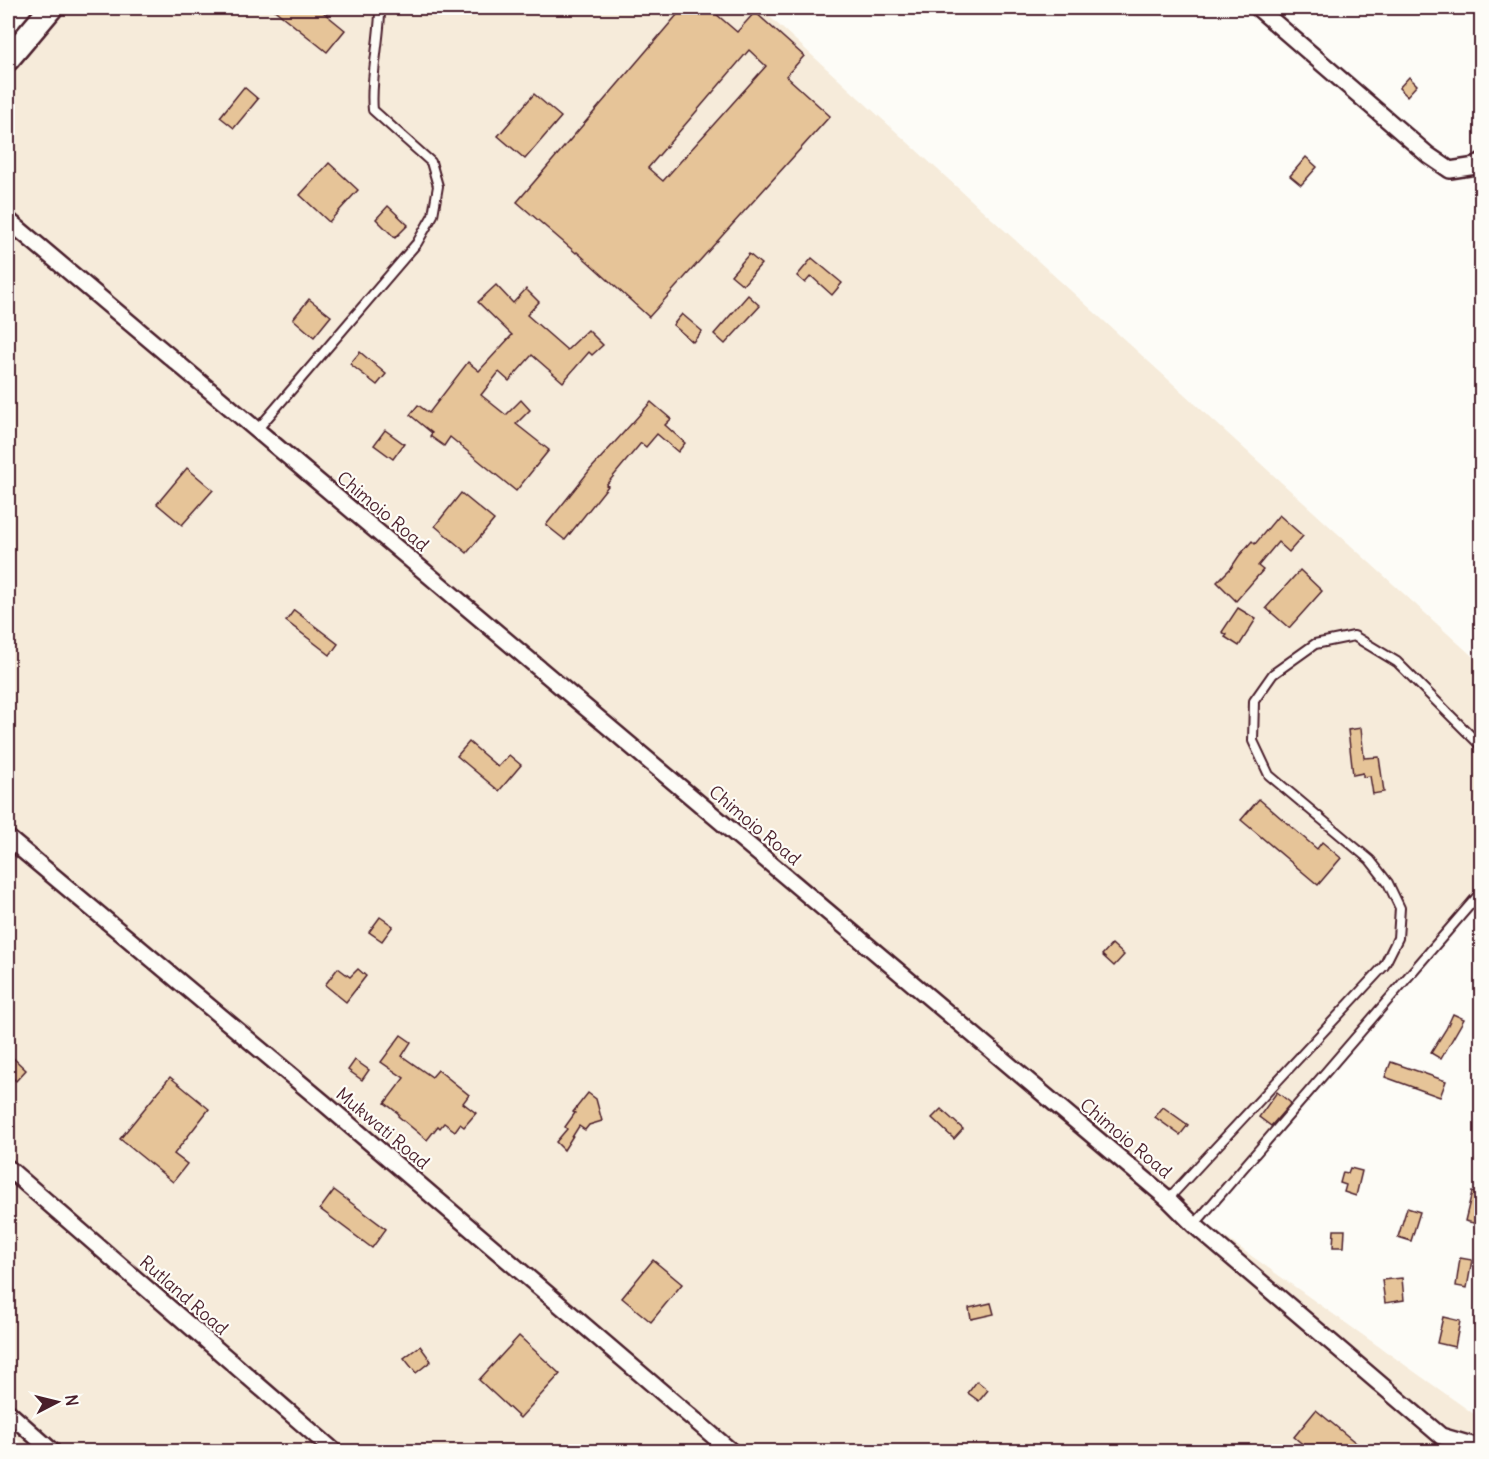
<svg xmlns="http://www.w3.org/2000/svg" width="1489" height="1459" viewBox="0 0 1489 1459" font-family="Delius,sans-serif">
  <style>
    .built { fill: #f6ebda }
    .building { fill: #e6c498; stroke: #4a1f2b; stroke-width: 1.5; fill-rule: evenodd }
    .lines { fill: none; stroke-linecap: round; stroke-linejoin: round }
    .lane-casing { stroke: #4a1f2b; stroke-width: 12 }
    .street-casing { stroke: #4a1f2b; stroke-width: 20 }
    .secondary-casing { stroke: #4a1f2b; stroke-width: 27 }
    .lane { stroke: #fdfcf7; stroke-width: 8 }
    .street { stroke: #fdfcf7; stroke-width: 15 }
    .secondary { stroke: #fdfcf7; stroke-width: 22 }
    .labels { text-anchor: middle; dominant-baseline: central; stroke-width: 4.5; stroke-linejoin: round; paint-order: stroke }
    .street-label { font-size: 18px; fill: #4a1f2b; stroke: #fdfcf7 }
  </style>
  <rect width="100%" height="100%" fill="#fdfcf7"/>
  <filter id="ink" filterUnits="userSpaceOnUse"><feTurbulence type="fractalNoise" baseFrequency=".0167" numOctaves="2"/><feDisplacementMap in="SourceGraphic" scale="12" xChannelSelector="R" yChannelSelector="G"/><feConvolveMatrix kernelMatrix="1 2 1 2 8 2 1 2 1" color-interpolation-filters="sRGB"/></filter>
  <g filter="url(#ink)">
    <polygon class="built" points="69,8 760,8 1481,664 1481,898 1198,1218 1481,1419 1481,1451 31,1452 8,1431 8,78"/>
    <g class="building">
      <polygon points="272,8 318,8 345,30 327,52"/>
      <path d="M 683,8 L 709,8 L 737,32 L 755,12 L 804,56 L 786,76 L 830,116 L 649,317 L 577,252 L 576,253 L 517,202 ZM 749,50 L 766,66 L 663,181 L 648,168 Z"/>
      <polygon points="1409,77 1417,85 1407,96 1399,88"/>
      <polygon points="244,87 258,99 234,128 220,117"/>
      <polygon points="534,94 561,117 525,159 498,136"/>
      <polygon points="1306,157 1317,167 1301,185 1290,176"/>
      <polygon points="329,163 358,190 329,222 300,195"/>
      <polygon points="388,206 408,225 395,238 376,219"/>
      <polygon points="749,254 761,264 743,285 731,275"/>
      <polygon points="812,258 842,283 832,295 811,276 805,283 797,276"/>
      <polygon points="496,285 513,303 526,289 539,302 527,315 567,350 588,330 603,345 592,355 589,352 563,382 532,355 509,381 499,372 481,395 506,415 521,400 530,410 516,424 549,450 516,491 450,437 444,446 430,436 432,433 410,415 418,405 429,413 468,362 479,371 512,335 478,302"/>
      <polygon points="748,295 760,306 725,344 714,334"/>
      <polygon points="309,299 331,316 314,337 293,319"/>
      <polygon points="682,314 702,331 693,342 673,325"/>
      <polygon points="360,352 386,374 377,385 350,364"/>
      <polygon points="651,402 671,419 665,425 685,443 678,452 657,434 646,447 641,443 606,485 608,486 565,540 546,525 589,471"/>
      <polygon points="385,430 404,444 393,459 374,445"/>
      <polygon points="187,468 213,490 182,525 157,504"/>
      <polygon points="461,493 494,520 467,553 435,526"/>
      <polygon points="1279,515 1303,536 1289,552 1278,542 1258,566 1263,570 1236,601 1217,582 1231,568 1239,556 1252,541 1255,544"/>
      <polygon points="1300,570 1322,591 1289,628 1266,608"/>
      <polygon points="1238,608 1256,619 1239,646 1225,637 1227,635 1222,632"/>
      <polygon points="294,610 338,644 330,655 286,621"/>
      <polygon points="1361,728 1364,758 1379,757 1384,792 1373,794 1370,776 1363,777 1363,773 1353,775 1348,730"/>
      <polygon points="469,742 498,767 509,755 521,765 499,791 457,756"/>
      <polygon points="1259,799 1317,849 1322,842 1341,858 1318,885 1241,820"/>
      <polygon points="380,917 393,926 382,941 369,932"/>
      <polygon points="1112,944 1124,955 1114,966 1102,955"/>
      <polygon points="338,968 350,977 358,969 366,976 346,1002 325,985"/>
      <polygon points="1453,1014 1464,1019 1441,1059 1431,1053 1446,1029"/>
      <polygon points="401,1035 411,1042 402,1056 432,1077 438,1070 469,1095 463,1103 476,1113 464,1127 460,1124 455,1131 444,1123 440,1128 438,1126 427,1140 398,1116 399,1114 385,1103 404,1078 381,1062"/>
      <polygon points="8,1053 26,1070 16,1081 8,1073"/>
      <polygon points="355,1060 369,1070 362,1080 348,1070"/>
      <polygon points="1391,1062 1446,1081 1440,1097 1385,1077"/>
      <polygon points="170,1077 209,1109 174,1154 187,1164 173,1182 120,1139"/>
      <polygon points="1277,1092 1291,1103 1271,1126 1259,1117"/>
      <polygon points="588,1093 596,1099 602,1121 589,1125 585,1130 579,1126 564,1150 556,1142 567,1129 565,1127 575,1113 573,1112"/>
      <polygon points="1163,1107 1188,1125 1180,1135 1155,1117"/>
      <polygon points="941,1109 963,1129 954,1139 932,1118"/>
      <polygon points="1350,1168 1362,1171 1356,1196 1344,1192 1346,1185 1340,1183 1343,1172 1348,1173"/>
      <polygon points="334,1190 386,1229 372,1248 320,1209"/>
      <polygon points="1472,1192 1482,1195 1482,1225 1465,1221"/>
      <polygon points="1407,1208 1420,1212 1411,1241 1398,1237"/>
      <polygon points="1334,1230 1345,1230 1344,1247 1333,1247"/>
      <polygon points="1460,1258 1472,1260 1467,1288 1456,1286"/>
      <polygon points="653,1260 682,1284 651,1322 622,1298"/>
      <polygon points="1402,1278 1404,1300 1385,1303 1382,1280"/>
      <polygon points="991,1303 994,1314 971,1319 969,1308"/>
      <polygon points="1443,1317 1460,1321 1455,1347 1437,1343"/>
      <polygon points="519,1336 560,1374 520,1418 479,1380"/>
      <polygon points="420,1346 431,1361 416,1373 404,1358"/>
      <polygon points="977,1381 988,1390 979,1401 968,1393"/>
      <polygon points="1316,1410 1367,1452 1312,1452 1294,1437"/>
    </g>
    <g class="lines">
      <g class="lane-casing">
        <g id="lane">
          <path d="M 257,430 L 417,243 L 433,215 L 438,186 L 431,162 L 373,110 C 370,81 379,44 380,13"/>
          <polyline points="1168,1199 1384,966 1398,938 1400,908 1388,883 1370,860 1269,775 1253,741 1254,701 1273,674 1315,644 1354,636 1397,662 1482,747"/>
          <polyline points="1194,1225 1482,891"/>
        </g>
      </g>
      <g class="street-casing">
        <g id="street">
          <polyline points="1258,8 1428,155 1450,170 1476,166 1482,161"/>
          <polyline points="8,220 1168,1199 1194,1225 1441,1436 1482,1448"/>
          <polyline points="8,838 324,1103 732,1452"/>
          <polyline points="8,1168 335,1452"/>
          <polyline points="8,1412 53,1452"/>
        </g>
      </g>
      <g class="secondary-casing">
        <polyline id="secondary" points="8,59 51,8"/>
      </g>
      <use href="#lane" class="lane"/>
      <use href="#street" class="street"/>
      <use href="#secondary" class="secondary"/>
    </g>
  </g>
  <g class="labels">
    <g class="street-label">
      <text transform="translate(383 511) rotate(40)">Chimoio Road</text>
      <text transform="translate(755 825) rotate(40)">Chimoio Road</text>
      <text transform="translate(383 1128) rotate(40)">Mukwati Road</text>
      <text transform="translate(1126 1138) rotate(40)">Chimoio Road</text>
      <text transform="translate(184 1295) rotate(41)">Rutland Road</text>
    </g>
  </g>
  <rect width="1489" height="1459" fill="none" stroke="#fdfcf7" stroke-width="30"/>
  <rect x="15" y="15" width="1459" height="1429" fill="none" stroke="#4a1f2b" stroke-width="2" filter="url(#ink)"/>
  <g transform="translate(57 1402) rotate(83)" stroke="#fdfcf7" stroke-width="4.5" paint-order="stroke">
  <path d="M0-4.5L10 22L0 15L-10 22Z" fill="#4a1f2b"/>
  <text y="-9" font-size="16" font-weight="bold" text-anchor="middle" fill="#4a1f2b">N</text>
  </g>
</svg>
